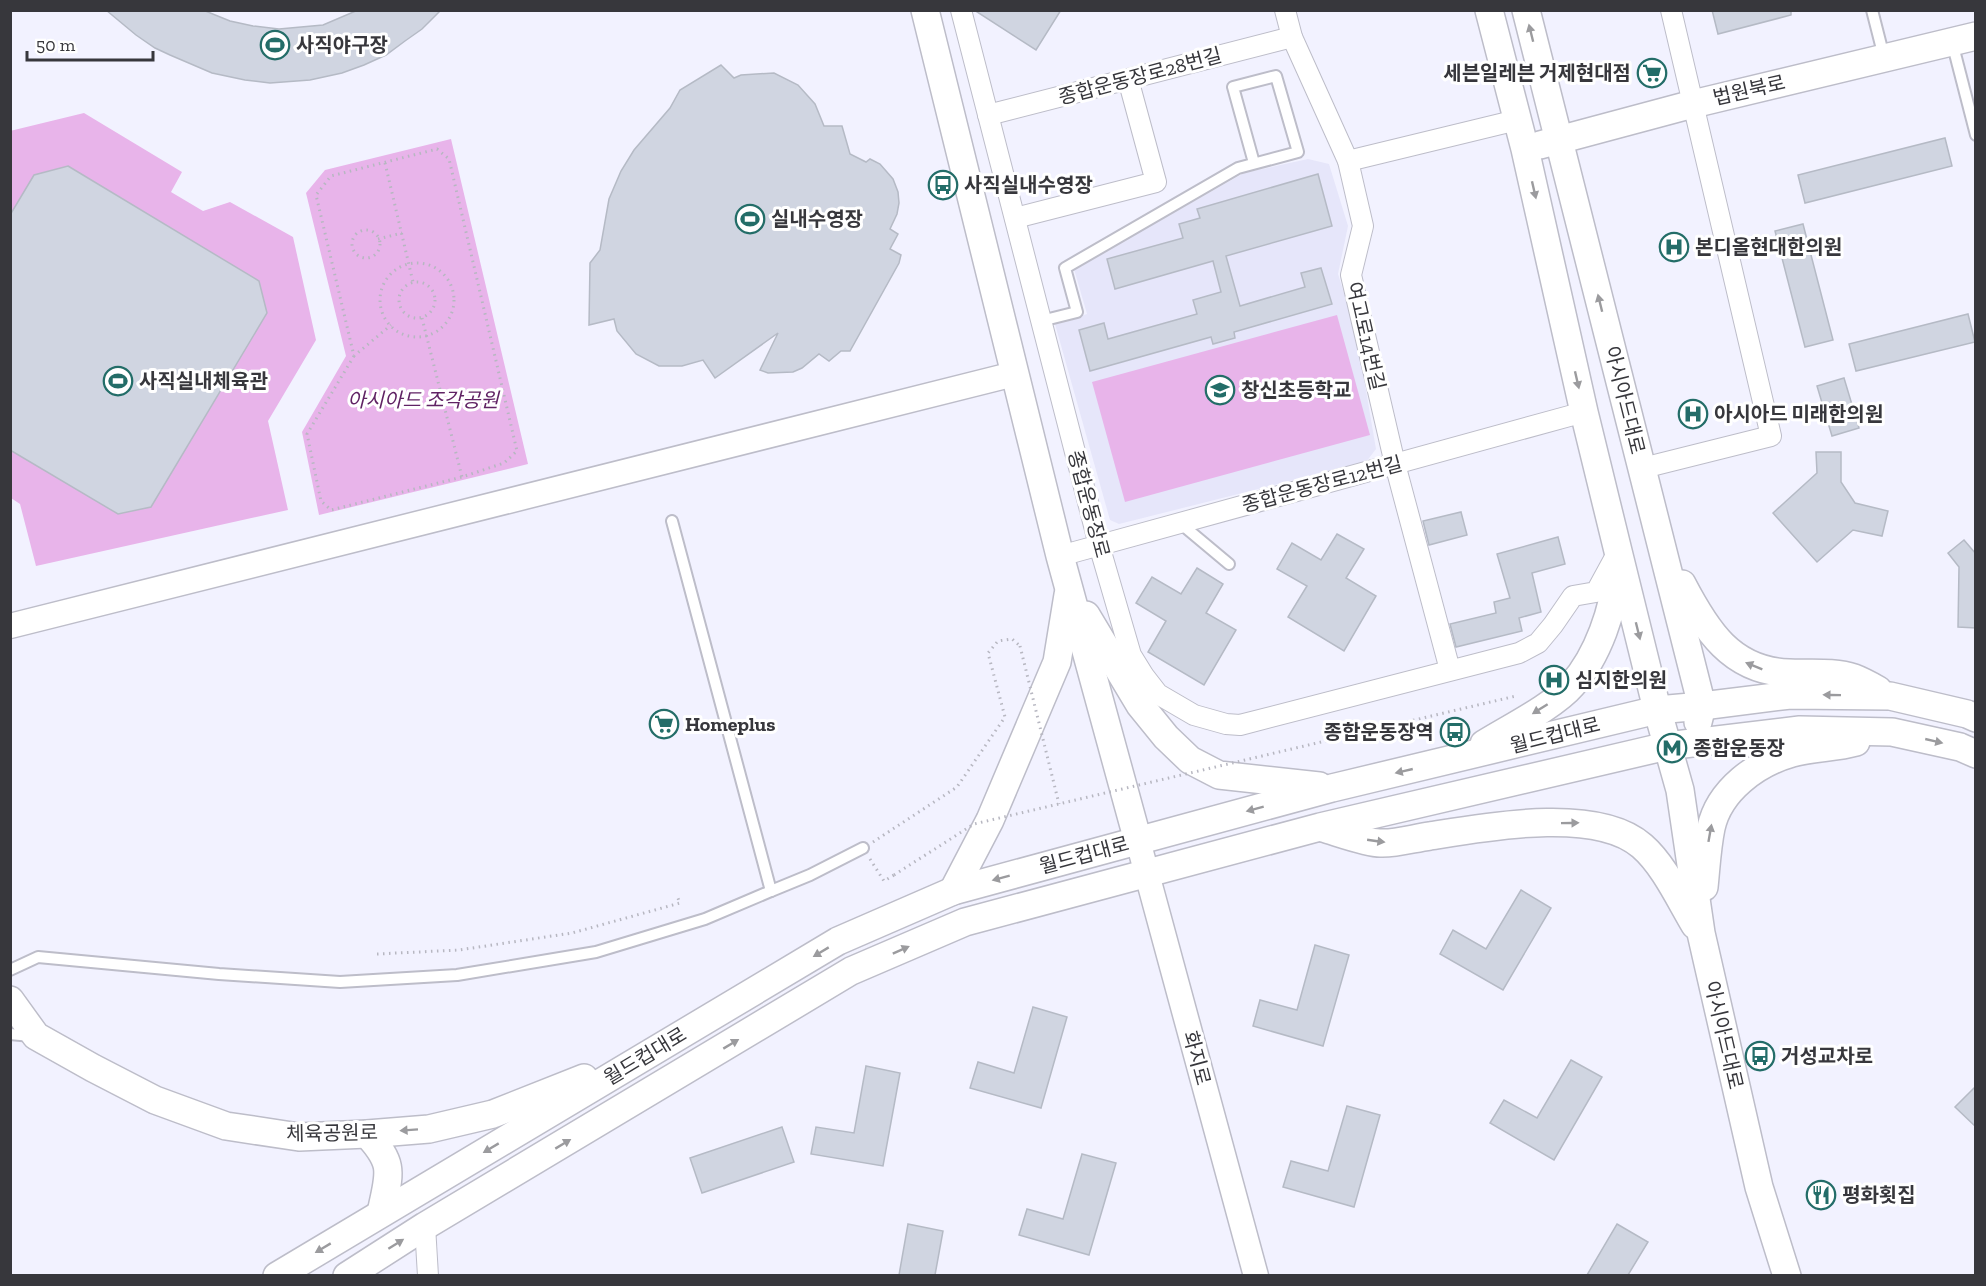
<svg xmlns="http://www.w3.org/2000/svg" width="1986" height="1286" viewBox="0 0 1986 1286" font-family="'Zilla Slab','Noto Sans KR',serif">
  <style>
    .built { fill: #e6e6fa }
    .green { fill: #e8b4ea }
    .building { fill: #d0d5e1; stroke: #b5bac5; stroke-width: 1.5 }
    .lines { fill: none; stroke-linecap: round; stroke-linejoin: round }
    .service-casing { stroke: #bdbdc9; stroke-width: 14 }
    .minor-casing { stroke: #bdbdc9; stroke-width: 22 }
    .tertiary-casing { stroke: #bdbdc9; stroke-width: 27 }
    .secondary-casing { stroke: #bdbdc9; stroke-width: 30 }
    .path { stroke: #b7b7c1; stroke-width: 3; stroke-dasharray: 1.5 4.5; stroke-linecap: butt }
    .service { stroke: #fff; stroke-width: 10 }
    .minor { stroke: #fff; stroke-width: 20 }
    .tertiary { stroke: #fff; stroke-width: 24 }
    .secondary { stroke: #fff; stroke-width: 27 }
    .path-bridge { stroke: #b7b7c1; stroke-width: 3; stroke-dasharray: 1.5 4.5; stroke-linecap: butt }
    .oneway { fill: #9b9b9e }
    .labels { text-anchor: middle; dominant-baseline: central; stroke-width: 6; stroke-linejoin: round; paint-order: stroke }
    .poi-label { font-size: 20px; font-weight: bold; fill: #37373c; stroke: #fff; text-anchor: start }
    .street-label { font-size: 20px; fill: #37373c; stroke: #fff }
    .park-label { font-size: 20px; font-style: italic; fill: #602264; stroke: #fff }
  </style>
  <rect width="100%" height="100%" fill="#f2f2ff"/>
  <polygon class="built" points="1308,159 1329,164 1348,226 1338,274 1356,332 1376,449 1366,462 1119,524 1110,520 1055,324 1087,314 1074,269 1244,173"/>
  <g class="green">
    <polygon points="84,113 182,172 171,192 203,211 230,202 293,237 316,340 268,421 288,510 36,566 20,504 11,498 10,131"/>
    <polygon points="451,139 528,464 319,515 302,432 346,356 306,193 325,170"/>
    <polygon points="1337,315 1370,435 1125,502 1092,382"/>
  </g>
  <g class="building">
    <polygon points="106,10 203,10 230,21 253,26 279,29 323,25 358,10 441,10 422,29 405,41 386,55 364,65 342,73 310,80 270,83 245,80 212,73 170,55 155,48 136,35"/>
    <polygon points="974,10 1061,10 1036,50"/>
    <polygon points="1712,10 1791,10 1791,15 1718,34"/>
    <polygon points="721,65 734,78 741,75 774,73 798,85 815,104 824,126 842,126 850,154 866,162 870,159 880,164 893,179 898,192 899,203 897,214 890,229 898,234 890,249 901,255 899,263 850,351 841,351 829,361 819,354 802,368 793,372 768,373 760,370 778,333 715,378 703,360 682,366 659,366 636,354 617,331 614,319 589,325 590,263 600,250 609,199 621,171 634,150 670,108 680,90"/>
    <polygon points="1945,138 1952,166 1805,203 1798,175"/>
    <polygon points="68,166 259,281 267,313 151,507 118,514 10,450 10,215 34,175"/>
    <polygon points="1318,174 1332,226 1226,256 1240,306 1305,287 1301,273 1321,268 1332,304 1234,332 1235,338 1213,344 1211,337 1090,371 1079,330 1104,323 1108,339 1197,314 1193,300 1221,292 1213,261 1115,289 1107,259 1183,238 1179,224 1200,218 1197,209"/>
    <polygon points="1803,224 1833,340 1805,347 1775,231"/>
    <polygon points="1968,314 1975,342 1856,371 1849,344"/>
    <polygon points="1844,378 1859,428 1832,436 1817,386"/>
    <polygon points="1816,452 1841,452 1841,482 1855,503 1888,511 1882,536 1853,530 1817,562 1773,513 1817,473"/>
    <polygon points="1461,512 1467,535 1429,545 1423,521"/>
    <polygon points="1337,534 1364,549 1346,578 1376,596 1344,651 1288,617 1307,586 1277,569 1292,543 1321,560"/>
    <polygon points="1558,537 1565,564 1532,573 1541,612 1519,618 1522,631 1456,647 1450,624 1496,613 1494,602 1510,598 1497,554"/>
    <polygon points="1964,540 1976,554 1976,628 1958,627 1959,567 1948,553"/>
    <polygon points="1197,568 1223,584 1206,613 1236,630 1204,685 1148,652 1166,621 1136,603 1152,577 1181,594"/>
    <polygon points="1521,890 1551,908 1503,990 1440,954 1453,930 1486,949"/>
    <polygon points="1315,945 1349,955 1323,1046 1253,1026 1260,1000 1297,1010"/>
    <polygon points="1033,1007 1067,1017 1041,1108 970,1088 978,1062 1014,1073"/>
    <polygon points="1571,1060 1602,1077 1554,1160 1490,1123 1504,1100 1537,1118"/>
    <polygon points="866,1066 900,1073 883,1166 811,1154 816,1127 854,1133"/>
    <polygon points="1976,1086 1976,1127 1955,1107"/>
    <polygon points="1347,1106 1380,1115 1354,1207 1283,1187 1291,1161 1328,1171"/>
    <polygon points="782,1127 794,1162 702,1193 690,1158"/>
    <polygon points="1082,1154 1116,1163 1089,1255 1019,1235 1027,1209 1063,1219"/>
    <polygon points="908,1224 943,1231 935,1275 899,1275"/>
    <polygon points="1617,1224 1648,1242 1628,1275 1587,1275"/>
  </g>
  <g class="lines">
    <g class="service-casing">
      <g id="service">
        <polyline points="1872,10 1884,57"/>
        <polyline points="1952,42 1976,135"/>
        <polyline points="1041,321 1077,312 1065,268 1238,168 1298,152 1276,76 1233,87 1254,163"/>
        <polyline points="1180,523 1229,564"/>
        <polyline points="771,891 810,875 863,848"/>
        <polyline points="10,970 38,957 219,974 340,982 457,975 596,952 705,919 771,891 672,521"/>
        <polyline points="10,1034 31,1036"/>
      </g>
    </g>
    <g class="minor-casing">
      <g id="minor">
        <polyline points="961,10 1099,545 1131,655 1144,676 1158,694 1194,715 1226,724 1240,725 1519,653 1538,643 1553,625 1573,596 1596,592 1614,559"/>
        <polyline points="1285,10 1292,37 1348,161 1363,226 1351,275 1395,464 1450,670"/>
        <polyline points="988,115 1292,37"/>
        <polyline points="1348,161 1517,120"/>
        <polyline points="1015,218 1156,182 1128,79"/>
        <polyline points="1643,468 1771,436 1671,10"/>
        <polyline points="1060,556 1584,412"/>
        <polyline points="425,1226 428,1276"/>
      </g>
    </g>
    <g class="tertiary-casing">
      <g id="tertiary">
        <polyline points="10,626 1014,374"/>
        <polyline points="1138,841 1256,1276"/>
      </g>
    </g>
    <g class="secondary-casing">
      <g id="secondary">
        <polyline points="925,10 1060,556 1138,841"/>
        <polyline points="1489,10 1525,149 1584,412 1618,551 1656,705 1680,790 1701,933 1759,1187 1787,1276"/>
        <polyline points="1526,10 1702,706 1698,722"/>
        <polyline points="1540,145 1693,104 1976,36"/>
        <path d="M 1682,584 C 1706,630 1731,671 1789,673 C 1810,674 1834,671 1854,678 C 1862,681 1871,686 1878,690"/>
        <polyline points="1086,615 1140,705 1166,737 1190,760 1219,775 1319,786"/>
        <path d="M 1484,744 C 1508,729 1554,706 1572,685 C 1598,656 1614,609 1617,571"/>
        <path d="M 1323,828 C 1337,832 1367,843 1380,843 C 1396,844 1414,838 1430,836 C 1486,827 1597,806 1642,846 C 1664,865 1680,900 1695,925"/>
        <path d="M 1704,887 C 1706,868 1707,847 1711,828 C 1719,790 1757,763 1792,753 C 1813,747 1835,748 1856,742"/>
        <polyline points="953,891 990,820 1057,662 1068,595"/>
        <polyline points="10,1000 36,1036 93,1068 155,1100 226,1126 299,1137 367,1134 429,1129 493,1114 584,1078"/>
        <path d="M 367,1134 C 396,1165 389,1174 381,1213"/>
        <polyline points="277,1276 838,941 953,891 1332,788 1657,710 1702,706 1790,695 1890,696 1967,714 1976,718"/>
        <polyline points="347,1276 425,1226 851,971 965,922 1320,827 1667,746 1800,730 1892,732 1960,747 1976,754"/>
      </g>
    </g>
    <g class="path">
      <polyline points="385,163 413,282"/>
      <circle cx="366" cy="244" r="14"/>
      <polyline points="378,239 402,233"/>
      <circle cx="417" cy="300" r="37"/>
      <circle cx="417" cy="300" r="18"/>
      <polyline points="422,318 462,477"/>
      <polyline points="354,356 307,434 321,501 331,510 462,477 504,463 517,451 449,159 437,149 331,176 316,195 354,356 391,325"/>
      <polyline points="873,842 957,787 1005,717 988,653 998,641 1012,639 1020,646"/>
      <polyline points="870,859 884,881 894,875"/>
      <polyline points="377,954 459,950 572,933 680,903 677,896"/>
    </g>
    <use href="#service" class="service"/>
    <use href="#minor" class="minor"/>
    <use href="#tertiary" class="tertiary"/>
    <use href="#secondary" class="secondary"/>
    <g class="path-bridge">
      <polyline points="1020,646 1059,804"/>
      <polyline points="894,875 974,824 1516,696"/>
    </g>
  </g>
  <defs><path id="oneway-solid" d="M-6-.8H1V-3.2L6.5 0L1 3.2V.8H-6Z" transform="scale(1.5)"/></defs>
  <g class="oneway">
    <use href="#oneway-solid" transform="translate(1531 33) rotate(-104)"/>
    <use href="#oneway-solid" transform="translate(1534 190) rotate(77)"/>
    <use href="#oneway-solid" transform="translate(1600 303) rotate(-104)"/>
    <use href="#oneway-solid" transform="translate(1577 380) rotate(77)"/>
    <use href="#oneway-solid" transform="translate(1638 631) rotate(76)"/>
    <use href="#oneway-solid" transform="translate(1754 666) rotate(-158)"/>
    <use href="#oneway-solid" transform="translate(1832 695) rotate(-179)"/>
    <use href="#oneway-solid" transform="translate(1540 709) rotate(148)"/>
    <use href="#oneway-solid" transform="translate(1934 741) rotate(13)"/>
    <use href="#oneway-solid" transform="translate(1404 771) rotate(167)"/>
    <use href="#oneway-solid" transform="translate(1255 809) rotate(165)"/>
    <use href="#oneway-solid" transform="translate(1570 823) rotate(-1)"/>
    <use href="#oneway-solid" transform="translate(1710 833) rotate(-80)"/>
    <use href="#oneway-solid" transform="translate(1376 841) rotate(8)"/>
    <use href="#oneway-solid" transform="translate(1001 878) rotate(165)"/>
    <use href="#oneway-solid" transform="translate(901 950) rotate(-24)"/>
    <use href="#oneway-solid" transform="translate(821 952) rotate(149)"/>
    <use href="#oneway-solid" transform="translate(731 1044) rotate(-31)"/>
    <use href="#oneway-solid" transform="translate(409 1130) rotate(176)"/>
    <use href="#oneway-solid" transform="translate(563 1144) rotate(-31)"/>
    <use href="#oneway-solid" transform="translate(491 1148) rotate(149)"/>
    <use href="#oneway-solid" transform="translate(396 1244) rotate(-32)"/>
    <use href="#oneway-solid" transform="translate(323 1248) rotate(149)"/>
  </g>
  <defs>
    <g id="stadium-ring" transform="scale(1.5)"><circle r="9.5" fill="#fff" stroke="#236d68" stroke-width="1.5"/><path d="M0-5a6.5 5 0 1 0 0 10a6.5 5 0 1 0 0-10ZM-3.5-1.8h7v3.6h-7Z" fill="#236d68"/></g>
    <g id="supermarket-ring" transform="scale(1.5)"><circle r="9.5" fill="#fff" stroke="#236d68" stroke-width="1.5"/><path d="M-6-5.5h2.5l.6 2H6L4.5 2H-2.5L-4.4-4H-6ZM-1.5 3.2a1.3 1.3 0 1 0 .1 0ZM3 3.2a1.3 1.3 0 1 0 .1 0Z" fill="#236d68"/></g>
    <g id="bus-ring" transform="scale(1.5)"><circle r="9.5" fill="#fff" stroke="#236d68" stroke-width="1.5"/><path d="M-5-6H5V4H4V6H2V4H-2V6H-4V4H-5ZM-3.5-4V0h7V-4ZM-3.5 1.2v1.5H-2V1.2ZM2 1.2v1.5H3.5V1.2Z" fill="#236d68"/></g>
    <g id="hospital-ring" transform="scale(1.5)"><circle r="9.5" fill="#fff" stroke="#236d68" stroke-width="1.5"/><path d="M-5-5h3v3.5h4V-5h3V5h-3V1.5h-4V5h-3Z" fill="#236d68"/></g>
    <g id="school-ring" transform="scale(1.5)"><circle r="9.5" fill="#fff" stroke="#236d68" stroke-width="1.5"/><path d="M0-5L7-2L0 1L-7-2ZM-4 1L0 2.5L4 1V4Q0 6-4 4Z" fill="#236d68"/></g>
    <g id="metro-ring" transform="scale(1.5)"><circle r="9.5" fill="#fff" stroke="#236d68" stroke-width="1.5"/><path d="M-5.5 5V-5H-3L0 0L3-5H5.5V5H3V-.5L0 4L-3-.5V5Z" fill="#236d68"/></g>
    <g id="restaurant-ring" transform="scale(1.5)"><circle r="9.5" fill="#fff" stroke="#236d68" stroke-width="1.5"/><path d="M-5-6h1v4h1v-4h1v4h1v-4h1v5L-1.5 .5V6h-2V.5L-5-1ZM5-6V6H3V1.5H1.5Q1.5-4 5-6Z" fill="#236d68"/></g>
  </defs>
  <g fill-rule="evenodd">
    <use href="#stadium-ring" x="275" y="45"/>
    <use href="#supermarket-ring" x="1652" y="73"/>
    <use href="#bus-ring" x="943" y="185"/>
    <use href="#stadium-ring" x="750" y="219"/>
    <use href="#hospital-ring" x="1674" y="247"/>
    <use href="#stadium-ring" x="118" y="381"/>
    <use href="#school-ring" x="1220" y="390"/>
    <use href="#hospital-ring" x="1693" y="414"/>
    <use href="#hospital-ring" x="1554" y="680"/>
    <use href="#supermarket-ring" x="664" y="724"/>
    <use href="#bus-ring" x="1455" y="732"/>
    <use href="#metro-ring" x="1672" y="748"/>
    <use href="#bus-ring" x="1760" y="1056"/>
    <use href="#restaurant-ring" x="1821" y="1195"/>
  </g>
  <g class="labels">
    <g class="poi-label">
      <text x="296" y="45">사직야구장</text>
      <text x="1631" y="73" text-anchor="end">세븐일레븐 거제현대점</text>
      <text x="964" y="185">사직실내수영장</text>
      <text x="771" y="219">실내수영장</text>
      <text x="1695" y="247">본디올현대한의원</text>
      <text x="139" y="381">사직실내체육관</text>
      <text x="1241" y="390">창신초등학교</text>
      <text x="1714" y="414">아시아드 미래한의원</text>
      <text x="1575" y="680">심지한의원</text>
      <text x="685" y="724">Homeplus</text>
      <text x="1434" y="732" text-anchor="end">종합운동장역</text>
      <text x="1693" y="748">종합운동장</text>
      <text x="1781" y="1056">거성교차로</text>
      <text x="1842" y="1195">평화횟집</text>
    </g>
    <g class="street-label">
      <text transform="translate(1140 76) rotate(-15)">종합운동장로28번길</text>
      <text transform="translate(1749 90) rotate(-13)">법원북로</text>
      <text transform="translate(1366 336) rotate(77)">여고로14번길</text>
      <text transform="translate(1625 400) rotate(76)">아시아드대로</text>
      <text transform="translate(1322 484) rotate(-15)">종합운동장로12번길</text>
      <text transform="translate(1089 504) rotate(75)">종합운동장로</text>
      <text transform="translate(1555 735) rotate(-14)">월드컵대로</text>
      <text transform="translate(1084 855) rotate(-15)">월드컵대로</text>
      <text transform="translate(1724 1035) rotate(77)">아시아드대로</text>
      <text transform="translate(645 1056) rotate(-31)">월드컵대로</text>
      <text transform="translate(1197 1058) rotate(75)">화지로</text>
      <text transform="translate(332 1133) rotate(-1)">체육공원로</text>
    </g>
    <g class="park-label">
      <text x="423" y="400">아시아드 조각공원</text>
    </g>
  </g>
  <rect width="1986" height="1286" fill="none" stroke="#37373c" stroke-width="24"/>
  <path d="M27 51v9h126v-9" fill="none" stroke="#37373c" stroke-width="3"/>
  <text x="36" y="51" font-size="18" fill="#37373c" stroke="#ffffff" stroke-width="4.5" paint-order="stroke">50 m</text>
</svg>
